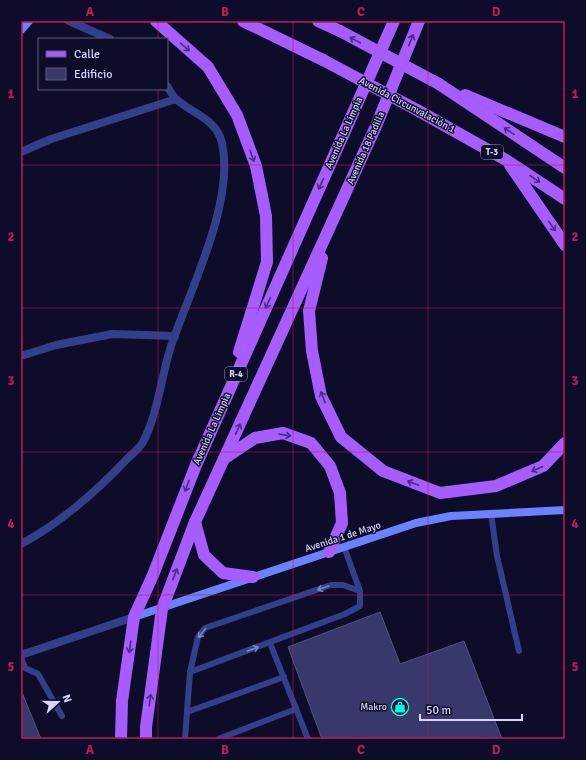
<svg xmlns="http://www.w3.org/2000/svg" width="586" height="760" viewBox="0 0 586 760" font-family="Signika,sans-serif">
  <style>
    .building { fill: #39386a; stroke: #515181 }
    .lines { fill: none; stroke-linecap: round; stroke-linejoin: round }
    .lane { stroke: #343f8c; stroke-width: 6 }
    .street { stroke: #343f8c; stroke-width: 8 }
    .secondary { stroke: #6c81ff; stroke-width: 8 }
    .primary { stroke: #a65cff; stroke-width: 12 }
    .primary-bridge { stroke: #a65cff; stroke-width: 12 }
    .oneway { stroke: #4a2d7f }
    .oneway2 { stroke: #7c83c0 }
    .grid { fill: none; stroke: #c2185b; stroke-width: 1; stroke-opacity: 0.55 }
    .labels { text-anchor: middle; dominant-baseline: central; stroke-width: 3; stroke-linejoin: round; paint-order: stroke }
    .shield { fill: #0d0d29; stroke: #999abf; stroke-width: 1 }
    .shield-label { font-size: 9px; font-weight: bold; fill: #d5d7ff }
    .street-label { font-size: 10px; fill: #d5d7ff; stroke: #0d0d29 }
    .poi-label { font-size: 10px; fill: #d5d7ff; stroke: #0d0d29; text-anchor: end }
    .neatline { fill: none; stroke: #c2185b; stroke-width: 1.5 }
    .grid-label { font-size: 13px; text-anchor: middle; font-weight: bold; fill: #c2185b }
  </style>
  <rect width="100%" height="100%" fill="#0d0d29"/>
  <g class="building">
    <polygon points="380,612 400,664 464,641 502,739 322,739 288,647"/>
    <polygon points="21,690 41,739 21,739"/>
  </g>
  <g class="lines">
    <g class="lane">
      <polyline points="491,513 497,556 519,651"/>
      <polyline points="270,643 308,739"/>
      <polyline points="21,657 25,668 38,674 62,716"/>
      <polyline points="190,672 345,614 360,606 360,591 344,547"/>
      <polyline points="187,712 284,677"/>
      <polyline points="185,739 190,672 198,637 205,628 331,585 343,585 360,591"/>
      <polyline points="218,739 296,709"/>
    </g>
    <g class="street">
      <polyline points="69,21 110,39"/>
      <polyline points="21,152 51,139 176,99"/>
      <polyline points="21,356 56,345 112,334 175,336"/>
      <path d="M 21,544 C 58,525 98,490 127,459 C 132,454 140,448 143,442 C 159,411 161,375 172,343 C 191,288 235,201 222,143 C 217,120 194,114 177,100 C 173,97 170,90 167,86"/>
      <polyline points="21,655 134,617"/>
    </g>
    <g class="secondary">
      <polyline points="21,30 29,21"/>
      <polyline points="134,617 416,523 451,516 565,510"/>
    </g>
    <g class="primary">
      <polyline points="156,21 208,67 237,115 256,166 266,216 267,262 239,352"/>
      <polyline points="243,21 323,60"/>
      <polyline points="318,21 340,31"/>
      <polyline points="439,84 565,168"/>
      <polyline points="465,95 565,137"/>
      <polyline points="417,110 506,160 565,199"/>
      <polyline points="510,165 565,245"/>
      <polyline points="322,258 309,311 312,351 321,396 341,437 383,471 440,493 496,486 543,466 565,443"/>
      <polyline points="225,458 255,438 283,433 311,443 330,466 340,493 342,523 329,552"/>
      <polyline points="195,522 204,555 223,573 253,577"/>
      <polyline points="121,739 122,701 134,617 153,575 196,465 394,21"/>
      <polyline points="146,739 146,727 162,609 195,522 376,126 419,21"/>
    </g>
    <g class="primary-bridge">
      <polyline points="340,31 439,84"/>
      <polyline points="323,60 417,110"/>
    </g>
  </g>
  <defs><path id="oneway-shaft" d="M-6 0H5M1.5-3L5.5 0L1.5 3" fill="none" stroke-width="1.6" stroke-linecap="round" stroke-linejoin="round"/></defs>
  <g class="oneway">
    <use href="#oneway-shaft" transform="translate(355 40) rotate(-152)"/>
    <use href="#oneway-shaft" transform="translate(411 40) rotate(-68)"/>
    <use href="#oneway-shaft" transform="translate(185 47) rotate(42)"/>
    <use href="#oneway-shaft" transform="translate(509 131) rotate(-146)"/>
    <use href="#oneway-shaft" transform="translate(252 156) rotate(70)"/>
    <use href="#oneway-shaft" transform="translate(535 179) rotate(34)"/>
    <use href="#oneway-shaft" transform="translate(321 184) rotate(114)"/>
    <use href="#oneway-shaft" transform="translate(552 226) rotate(55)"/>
    <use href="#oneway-shaft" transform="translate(268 303) rotate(114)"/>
    <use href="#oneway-shaft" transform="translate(323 397) rotate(-110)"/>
    <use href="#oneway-shaft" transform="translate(238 429) rotate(-65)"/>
    <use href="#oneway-shaft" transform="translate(285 435) rotate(8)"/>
    <use href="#oneway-shaft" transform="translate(537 469) rotate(157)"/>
    <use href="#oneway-shaft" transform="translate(413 483) rotate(-159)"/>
    <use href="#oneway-shaft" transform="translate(187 486) rotate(111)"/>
    <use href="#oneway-shaft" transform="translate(175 574) rotate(-69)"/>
    <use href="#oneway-shaft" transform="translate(130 647) rotate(98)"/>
    <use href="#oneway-shaft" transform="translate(150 700) rotate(-82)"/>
  </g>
  <g class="oneway2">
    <use href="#oneway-shaft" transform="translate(323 588) rotate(161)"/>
    <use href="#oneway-shaft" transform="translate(202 633) rotate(129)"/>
    <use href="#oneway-shaft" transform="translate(253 649) rotate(-20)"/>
  </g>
  <path class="grid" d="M 158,21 L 158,39M 293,21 L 293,739M 428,21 L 428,739M 158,89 L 158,739M 21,165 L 565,165M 21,308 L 565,308M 21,452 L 565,452M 21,595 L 565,595"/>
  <defs>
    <g id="shop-ring" transform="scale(0.9)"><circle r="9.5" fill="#0d0d29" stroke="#01ffed" stroke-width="1.5"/><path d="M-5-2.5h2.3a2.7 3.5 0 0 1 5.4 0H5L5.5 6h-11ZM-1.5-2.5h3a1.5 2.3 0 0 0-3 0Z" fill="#01ffed"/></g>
  </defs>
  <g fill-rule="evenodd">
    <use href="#shop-ring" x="400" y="707"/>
  </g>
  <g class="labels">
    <g class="shield">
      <rect x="481" y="145" width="22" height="14" rx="3"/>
      <rect x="225" y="367" width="22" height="14" rx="3"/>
    </g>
    <g class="shield-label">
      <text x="492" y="152">T-3</text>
      <text x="236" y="374">R-4</text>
    </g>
    <g class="street-label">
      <text transform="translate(407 105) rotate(28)">Avenida Circunvalación 1</text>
      <text transform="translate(344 133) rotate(-66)">Avenida La Limpia</text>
      <text transform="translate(366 148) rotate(-66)">Avenida 18 Padilla</text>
      <text transform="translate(212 429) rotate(-66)">Avenida La Limpia</text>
      <text transform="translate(343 537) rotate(-18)">Avenida 1 de Mayo</text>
    </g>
    <g class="poi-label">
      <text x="387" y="707">Makro</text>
    </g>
  </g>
  <rect width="586" height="760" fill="none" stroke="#0d0d29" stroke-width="44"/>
  <rect x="38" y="38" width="130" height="52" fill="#0d0d29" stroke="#5d5e7f"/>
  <rect x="46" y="51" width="20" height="6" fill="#a65cff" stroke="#5d5e7f"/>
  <text x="74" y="58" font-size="12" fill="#d5d7ff">Calle</text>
  <rect x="46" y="68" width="20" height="12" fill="#39386a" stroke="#5d5e7f"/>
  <text x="74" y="78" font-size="12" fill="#d5d7ff">Edificio</text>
  <g transform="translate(58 702) rotate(69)" stroke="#0d0d29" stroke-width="3" paint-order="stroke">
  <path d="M0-3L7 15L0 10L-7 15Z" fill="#d5d7ff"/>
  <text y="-6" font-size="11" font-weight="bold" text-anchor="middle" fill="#d5d7ff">N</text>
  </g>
  <path d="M420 714v6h102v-6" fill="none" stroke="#d5d7ff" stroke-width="2"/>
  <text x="426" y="714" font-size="12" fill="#d5d7ff" stroke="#0d0d29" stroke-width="3" paint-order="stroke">50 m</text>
  <rect x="22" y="22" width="542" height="716" class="neatline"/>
  <g class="grid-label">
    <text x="90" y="16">A</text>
    <text x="225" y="16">B</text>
    <text x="361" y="16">C</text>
    <text x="496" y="16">D</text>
    <text x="11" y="98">1</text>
    <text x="575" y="98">1</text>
    <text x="11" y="241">2</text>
    <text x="575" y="241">2</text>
    <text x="11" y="385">3</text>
    <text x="575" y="385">3</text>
    <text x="11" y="528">4</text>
    <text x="575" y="528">4</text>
    <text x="11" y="671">5</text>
    <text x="575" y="671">5</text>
    <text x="90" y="754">A</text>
    <text x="225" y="754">B</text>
    <text x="361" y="754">C</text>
    <text x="496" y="754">D</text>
  </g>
</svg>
